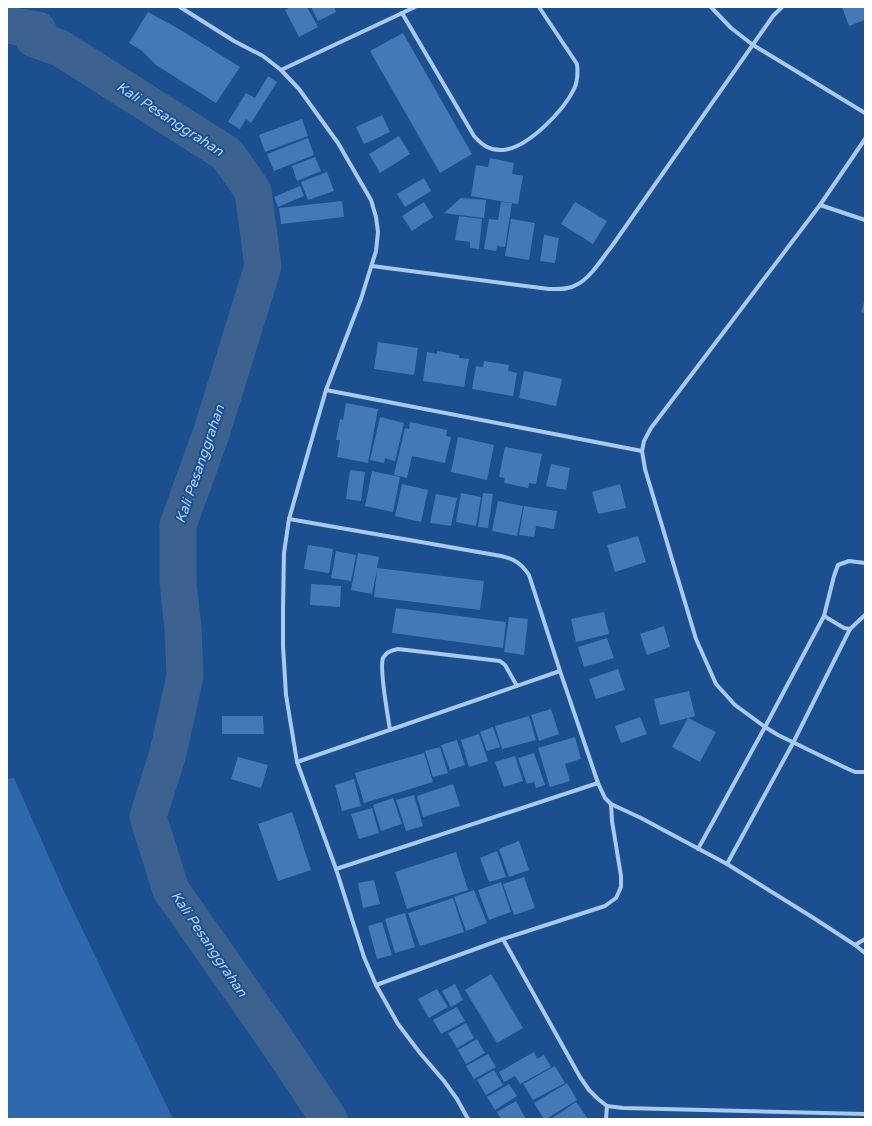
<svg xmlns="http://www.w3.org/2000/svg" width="872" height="1126" viewBox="0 0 872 1126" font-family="'Varela Round',sans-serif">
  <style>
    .green { fill: #2e69ad }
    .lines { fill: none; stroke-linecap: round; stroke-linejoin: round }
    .river { stroke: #3c6290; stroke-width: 37 }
    .building { fill: #4478b7 }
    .minor { stroke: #a9c9ee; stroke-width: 4 }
    .labels { text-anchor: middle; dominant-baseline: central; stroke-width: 4; stroke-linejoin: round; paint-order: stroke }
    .water-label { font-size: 14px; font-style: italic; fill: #b5d3f5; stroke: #1b4f8f }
  </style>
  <rect width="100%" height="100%" fill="#1b4f8f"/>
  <polygon class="green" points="14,778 63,889 173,1119 7,1119 7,779"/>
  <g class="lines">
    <polyline class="river" points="7,25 38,30 34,39 60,48 227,154 253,191 263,266 212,431 178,525 178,582 183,628 185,676 168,753 148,817 171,890 274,1037 329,1119"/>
  </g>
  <g class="building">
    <polygon points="291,7 307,7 318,27 299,37 285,10"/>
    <polygon points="311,7 334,7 336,12 318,21"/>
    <polygon points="842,7 865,7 865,20 849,26"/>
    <polygon points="148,12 179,29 240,67 216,103 156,65 142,51 129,43"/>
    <polygon points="403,33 472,154 440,173 370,51"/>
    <polygon points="268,76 277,82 251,123 246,119 240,129 228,122 246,93 255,98"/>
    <polygon points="382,115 390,132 364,144 356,127"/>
    <polygon points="302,119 308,136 265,152 259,135"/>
    <polygon points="399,136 410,154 380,173 369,154"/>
    <polygon points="308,138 314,155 274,171 267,154"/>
    <polygon points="315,157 321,171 297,181 292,166"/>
    <polygon points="490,158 514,163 512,174 523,176 518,204 471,196 476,165 488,167"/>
    <polygon points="327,172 334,191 308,200 301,182"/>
    <polygon points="424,178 431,191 405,207 397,194"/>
    <polygon points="300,186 304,196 278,207 274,197"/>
    <polygon points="461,198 486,200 484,218 444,213"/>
    <polygon points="342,201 344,217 281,224 279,208"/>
    <polygon points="424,202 433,217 412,231 402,216"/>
    <polygon points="501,202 512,203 505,247 497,246 496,251 484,249 489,219 498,220"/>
    <polygon points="575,202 607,221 593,244 561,224"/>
    <polygon points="459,216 482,219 479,249 470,248 470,242 455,240"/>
    <polygon points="511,219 535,223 529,260 505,256"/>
    <polygon points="544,235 559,238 555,263 540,261"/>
    <polygon points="865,299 865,313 861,312"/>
    <polygon points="378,342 418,348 414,375 374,369"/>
    <polygon points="437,351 459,355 459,358 469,359 464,387 423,381 427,352 437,354"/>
    <polygon points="484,361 509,365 508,371 517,373 513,396 472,389 476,366 483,367"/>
    <polygon points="524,371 562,379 556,406 519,398"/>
    <polygon points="346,403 378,409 368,463 337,457 340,440 336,440 340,419 343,420"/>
    <polygon points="380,417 404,423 395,461 385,458 384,463 370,460"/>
    <polygon points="410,422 447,430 446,436 451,437 445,463 412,456 407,478 394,475 405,428 409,429"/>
    <polygon points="458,437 494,445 487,480 451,472"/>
    <polygon points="505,447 542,454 536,484 529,483 528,488 504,483 505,478 499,477"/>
    <polygon points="551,464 570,468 566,490 546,486"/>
    <polygon points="350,470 365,472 361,501 346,499"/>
    <polygon points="372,471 400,477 393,512 365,506"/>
    <polygon points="402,484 428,490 421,522 395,516"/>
    <polygon points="620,484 626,508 598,514 592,492"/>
    <polygon points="461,493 481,497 476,526 456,522"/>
    <polygon points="483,493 493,494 488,528 478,527"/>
    <polygon points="436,494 457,498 451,526 430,523"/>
    <polygon points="498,501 523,506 517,536 492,531"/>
    <polygon points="524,506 557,511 554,529 536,526 534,537 519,535"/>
    <polygon points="638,536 646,562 615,572 607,545"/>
    <polygon points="308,545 333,549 329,573 304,569"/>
    <polygon points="336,551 356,555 351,581 331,578"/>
    <polygon points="358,553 379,557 377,568 484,581 480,610 374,597 377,570 372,594 351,590"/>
    <polygon points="311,584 341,586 340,607 310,605"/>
    <polygon points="396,608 506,622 503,648 392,633"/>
    <polygon points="604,612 609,634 576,642 571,619"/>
    <polygon points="509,617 528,619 524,655 504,652"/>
    <polygon points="664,626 670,647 647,655 640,634"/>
    <polygon points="607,638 614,658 584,667 578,647"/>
    <polygon points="618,669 625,690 596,699 589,679"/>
    <polygon points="689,691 695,716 688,718 716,732 700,762 672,747 688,718 660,725 654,699"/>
    <polygon points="551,709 559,734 539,741 531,715"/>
    <polygon points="222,716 263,716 264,734 222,734"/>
    <polygon points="529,716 536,740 502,749 495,726"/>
    <polygon points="640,717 647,734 621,743 615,726"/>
    <polygon points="493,727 500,747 487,751 480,732"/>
    <polygon points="479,734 488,761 469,767 461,740"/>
    <polygon points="575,737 581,759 565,764 570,781 550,787 538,748"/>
    <polygon points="457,740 465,765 450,770 441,745"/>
    <polygon points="440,747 448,773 433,777 425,751"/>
    <polygon points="424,753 433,782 364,803 355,773"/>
    <polygon points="534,753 545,785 536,788 534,782 527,784 518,758"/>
    <polygon points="515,756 523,781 504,787 495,762"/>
    <polygon points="238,757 268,765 261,788 231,779"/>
    <polygon points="354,779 361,806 342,811 335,785"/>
    <polygon points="453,784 460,806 423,817 417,796"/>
    <polygon points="414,795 423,826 406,831 396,800"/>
    <polygon points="393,798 402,824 381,831 373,805"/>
    <polygon points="372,808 379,833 359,839 351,814"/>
    <polygon points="292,812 311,870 278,881 258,824"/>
    <polygon points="519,841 529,870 509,877 499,849"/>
    <polygon points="497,851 506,877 489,882 480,858"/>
    <polygon points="456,852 468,890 407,909 395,872"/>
    <polygon points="524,877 535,908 514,915 503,884"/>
    <polygon points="374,880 380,904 363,908 358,883"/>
    <polygon points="501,882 511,912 489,920 478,890"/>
    <polygon points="474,890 487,923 466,931 454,897"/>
    <polygon points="453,898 464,932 420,946 408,913"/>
    <polygon points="405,913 415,947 395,953 385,919"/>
    <polygon points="382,922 392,955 377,959 368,926"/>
    <polygon points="491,974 523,1028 497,1043 465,990"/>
    <polygon points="455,984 463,1000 451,1007 442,991"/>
    <polygon points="437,989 448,1007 429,1018 418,999"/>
    <polygon points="457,1007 465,1021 441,1034 433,1020"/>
    <polygon points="466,1023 474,1038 457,1048 448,1033"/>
    <polygon points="477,1039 485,1053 466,1064 458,1050"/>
    <polygon points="534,1052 537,1059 544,1055 551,1067 520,1084 515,1076 504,1082 499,1072"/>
    <polygon points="488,1054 496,1067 474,1079 466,1066"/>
    <polygon points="555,1066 565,1083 533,1100 523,1084"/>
    <polygon points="494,1070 503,1085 486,1095 477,1080"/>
    <polygon points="567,1083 577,1100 546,1119 544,1119 534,1103"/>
    <polygon points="509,1084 517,1096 495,1110 487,1097"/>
    <polygon points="516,1101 526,1119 501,1119 497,1112"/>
    <polygon points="576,1102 588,1119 551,1119"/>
  </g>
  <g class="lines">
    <g class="minor">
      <polyline points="180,7 234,41 263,56 281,70 299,89 338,143 371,200 376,217 378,232 376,251 361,299 326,390 289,519 284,553 283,608 283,646 286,695 297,762 336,869 364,957 376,985 398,1024 420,1053 444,1081 457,1099 468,1119"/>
      <polyline points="711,7 731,28 753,45 865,113"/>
      <path d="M 402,13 L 474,136 C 482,145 490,151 503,150 C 528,148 564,110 574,89 C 578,81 578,73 577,64 L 539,7"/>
      <polyline points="281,70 415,7"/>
      <polyline points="865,139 820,205 651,428 644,441 642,451 645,469 696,639 716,684 735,705 765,727 778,735 848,769 855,772 865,772"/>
      <polyline points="820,205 865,220"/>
      <path d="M 372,266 L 549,289 C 558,289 568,290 576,285 C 590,279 603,257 612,246 L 773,16 L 782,7"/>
      <polyline points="326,390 642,451"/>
      <path d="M 289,519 L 501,556 C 514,559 521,563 529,575 L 560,671 L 598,783 L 605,798 L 611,804 L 641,818 L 727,864 L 812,917 L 855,945 L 865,953"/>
      <polyline points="824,616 844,628 850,629"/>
      <path d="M 390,730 C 388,716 379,669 383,658 C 386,652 392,650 398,649 L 500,661 L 505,665 L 517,686"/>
      <polyline points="297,762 560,671"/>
      <polyline points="698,849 765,727 824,616 834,576 838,565 849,561 865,563"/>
      <polyline points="727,864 793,743 850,629 865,615"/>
      <polyline points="336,869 598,783"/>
      <polyline points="503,939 580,1077 589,1090 598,1099 607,1106 623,1108 865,1114"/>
      <polyline points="855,945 865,939"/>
      <polyline points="376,985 503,939 605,906 616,898 621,887 621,876 612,821 611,804"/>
      <polyline points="606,1119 607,1106"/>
    </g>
  </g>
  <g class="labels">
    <g class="water-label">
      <text transform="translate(170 119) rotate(33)">Kali Pesanggrahan</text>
      <text transform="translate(200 464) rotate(-71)">Kali Pesanggrahan</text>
      <text transform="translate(209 944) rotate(56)">Kali Pesanggrahan</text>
    </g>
  </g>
  <rect width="872" height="1126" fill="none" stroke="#ffffff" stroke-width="16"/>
</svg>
